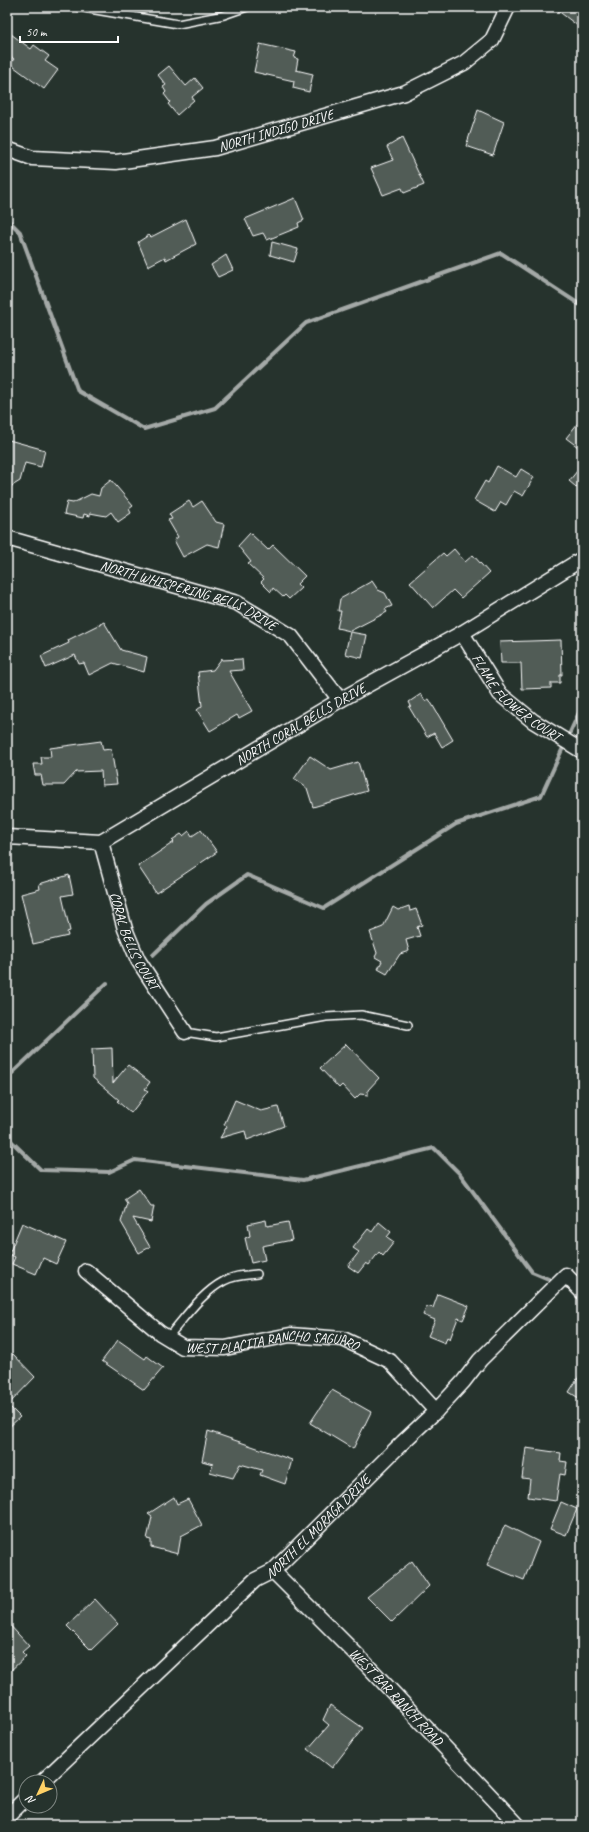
<svg xmlns="http://www.w3.org/2000/svg" width="589" height="1832" viewBox="0 0 589 1832" font-family="Caveat,sans-serif">
  <style>
    .lines { fill: none; stroke-linecap: round; stroke-linejoin: round }
    .stream { stroke: #a4a9a7; stroke-width: 4 }
    .building { fill: #515c57; stroke: #fff }
    .service-casing { stroke: #fff; stroke-width: 10 }
    .minor-casing { stroke: #fff; stroke-width: 17 }
    .service { stroke: #26332d; stroke-width: 7 }
    .minor { stroke: #26332d; stroke-width: 14 }
    .labels { text-anchor: middle; dominant-baseline: central; stroke-width: 3; stroke-linejoin: round; paint-order: stroke }
    .street-label { font-size: 14px; fill: #fff; stroke: #26332d }
  </style>
  <rect width="100%" height="100%" fill="#26332d"/>
  <filter id="ink" filterUnits="userSpaceOnUse"><feTurbulence type="fractalNoise" baseFrequency=".025" numOctaves="2"/><feDisplacementMap in="SourceGraphic" scale="8" xChannelSelector="R" yChannelSelector="G"/><feConvolveMatrix kernelMatrix="1 2 1 2 8 2 1 2 1" color-interpolation-filters="sRGB"/></filter>
  <g filter="url(#ink)">
    <g class="lines">
      <g class="stream">
        <polyline points="7,219 20,232 78,391 144,429 215,408 306,323 501,253 582,306"/>
        <polyline points="153,955 206,904 247,875 324,908 456,824 541,796 582,706"/>
        <polyline points="7,1078 107,983"/>
        <polyline points="7,1137 41,1170 109,1172 135,1160 303,1180 434,1148 460,1174 532,1272 572,1289"/>
      </g>
    </g>
    <g class="building">
      <polygon points="553,7 582,7 582,29"/>
      <polygon points="7,31 31,49 34,45 49,56 45,61 58,70 44,89 10,64 14,59 7,54"/>
      <polygon points="260,44 296,52 294,58 298,59 296,70 313,74 309,92 293,88 294,81 254,72"/>
      <polygon points="169,66 186,86 195,78 203,88 192,97 194,100 177,115 168,104 170,102 164,94 166,92 163,87 166,85 158,75"/>
      <polygon points="478,110 504,122 493,155 466,146"/>
      <polygon points="402,138 424,185 404,193 402,188 383,195 371,168 393,160 387,147"/>
      <polygon points="295,198 304,220 298,223 299,227 267,240 263,233 253,236 245,219"/>
      <polygon points="186,219 196,244 166,260 165,257 148,266 138,242 149,235 151,237"/>
      <polygon points="272,242 298,249 294,262 270,255"/>
      <polygon points="226,255 233,270 218,277 211,265"/>
      <polygon points="582,418 582,450 566,438"/>
      <polygon points="9,440 45,450 41,467 25,463 20,481 7,489 7,447"/>
      <polygon points="582,465 582,492 569,481"/>
      <polygon points="497,466 516,477 521,469 534,477 523,496 514,491 506,505 501,502 495,512 474,500 485,481 488,483"/>
      <polygon points="111,480 133,506 129,509 131,513 118,522 111,512 106,516 90,513 90,516 84,514 83,518 64,514 67,502 73,503 91,494 99,496 101,488"/>
      <polygon points="189,501 193,507 202,501 216,522 224,524 219,547 207,544 183,557 174,540 178,537 168,520 172,519 169,514"/>
      <polygon points="250,533 268,550 273,545 305,576 297,584 301,588 289,599 285,595 283,597 273,588 271,592 261,582 264,579 248,564 251,562 238,546"/>
      <polygon points="454,549 465,562 473,555 489,573 461,598 453,590 433,608 410,582 443,553 446,556"/>
      <polygon points="372,581 378,590 385,593 392,606 385,609 387,612 350,631 337,628 341,611 338,611 340,599"/>
      <polygon points="104,622 121,650 147,657 144,672 113,663 89,675 84,663 79,664 75,655 46,668 41,656 69,643 68,640"/>
      <polygon points="350,632 367,635 362,658 345,654"/>
      <polygon points="561,640 562,675 560,675 560,683 551,683 551,688 522,689 521,663 501,663 500,642"/>
      <polygon points="222,658 222,660 242,659 243,670 229,671 252,711 239,718 237,715 210,731 197,710 202,706 198,672 213,670"/>
      <polygon points="421,694 425,701 429,699 453,740 442,747 434,733 427,737 409,707 411,706 409,702"/>
      <polygon points="101,741 103,750 111,749 117,784 102,785 101,771 76,772 64,785 43,785 41,775 35,775 33,764 42,764 41,757 51,757 50,748"/>
      <polygon points="310,756 331,770 358,762 367,791 313,807 307,788 294,779"/>
      <polygon points="201,830 217,852 156,893 138,866 174,842 172,840 181,834 183,836 189,831 192,836"/>
      <polygon points="69,875 73,894 62,896 70,931 67,932 68,936 33,944 21,894 40,889 39,884"/>
      <polygon points="409,906 410,911 416,909 422,925 417,927 420,936 406,940 409,951 400,954 387,974 378,969 382,961 375,957 377,953 370,932 383,927 393,907 398,910"/>
      <polygon points="346,1044 379,1078 368,1090 368,1095 360,1094 355,1099 342,1085 339,1088 320,1068"/>
      <polygon points="112,1048 113,1083 128,1065 150,1082 145,1089 148,1091 131,1113 117,1101 119,1100 93,1078 92,1049"/>
      <polygon points="235,1100 261,1111 278,1107 284,1126 247,1140 245,1131 220,1138 227,1126 224,1125"/>
      <polygon points="139,1189 151,1206 154,1206 151,1222 133,1218 150,1247 139,1253 121,1222 127,1203 124,1199"/>
      <polygon points="266,1220 267,1226 288,1222 292,1240 262,1246 265,1260 251,1263 245,1238 250,1236 248,1224"/>
      <polygon points="379,1222 391,1232 387,1237 394,1242 383,1256 379,1252 369,1265 366,1263 358,1273 348,1266 359,1252 353,1248 368,1229 372,1232"/>
      <polygon points="22,1223 66,1242 56,1264 43,1258 36,1274 12,1264 15,1257 9,1254"/>
      <polygon points="438,1294 469,1306 463,1320 458,1318 450,1339 447,1337 445,1343 428,1336 435,1320 423,1315 427,1306 433,1308"/>
      <polygon points="118,1340 145,1359 147,1356 163,1368 144,1390 102,1361"/>
      <polygon points="13,1354 35,1377 8,1405 20,1417 7,1429 7,1360"/>
      <polygon points="582,1372 582,1400 569,1392"/>
      <polygon points="332,1390 371,1412 353,1449 310,1423"/>
      <polygon points="208,1431 292,1460 285,1484 260,1475 262,1470 240,1464 233,1478 210,1472 213,1464 202,1461"/>
      <polygon points="526,1448 561,1453 560,1461 567,1462 565,1475 560,1474 556,1501 528,1497 530,1479 522,1478"/>
      <polygon points="174,1497 177,1504 188,1499 202,1525 181,1536 178,1554 151,1547 151,1540 147,1539 152,1517 148,1514"/>
      <polygon points="561,1502 577,1509 566,1535 550,1529"/>
      <polygon points="505,1525 539,1542 524,1580 487,1565"/>
      <polygon points="412,1561 429,1586 392,1622 367,1597"/>
      <polygon points="95,1599 118,1624 91,1650 67,1626"/>
      <polygon points="7,1622 29,1646 22,1652 26,1656 7,1674"/>
      <polygon points="330,1705 363,1728 332,1768 308,1749 329,1725 323,1720"/>
    </g>
    <g class="lines">
      <g class="service-casing">
        <g id="service">
          <polyline points="78,7 178,24 224,15 247,7"/>
          <polyline points="185,1032 216,1037 326,1017 361,1015 408,1025"/>
          <path d="M 167,1338 C 184,1319 201,1293 224,1281 C 234,1275 246,1275 257,1274"/>
        </g>
      </g>
      <g class="minor-casing">
        <g id="minor">
          <path id="s1" d="M 7,149 L 32,158 L 116,162 L 215,148 L 404,93 L 464,63 L 492,40 L 508,7"/>
          <path id="s2" d="M 7,538 L 237,603 L 291,636 L 340,700"/>
          <path id="s3" d="M 462,633 L 500,694 L 533,721 L 582,751"/>
          <path id="s4" d="M 7,837 L 101,842 L 340,700 L 462,633 L 582,559"/>
          <path id="s5" d="M 101,842 L 125,929 L 138,960 L 185,1032"/>
          <path id="s6" d="M 86,1271 L 160,1333 L 183,1347 L 225,1348 L 290,1335 L 343,1339 L 390,1361 L 436,1411"/>
          <path id="s7" d="M 273,1571 L 366,1664 L 518,1825"/>
          <path id="s8" d="M 42,1782 L 255,1580 L 273,1571 L 403,1442 L 436,1411 L 463,1382 L 480,1360 L 566,1275 L 582,1292"/>
          <polyline points="7,1817 26,1798"/>
        </g>
      </g>
      <use href="#service" class="service"/>
      <use href="#minor" class="minor"/>
    </g>
  </g>
  <g class="labels">
    <g class="street-label">
      <text stroke="none"><textPath href="#s1" startOffset="274">NORTH INDIGO DRIVE</textPath></text>
      <text stroke="none"><textPath href="#s2" startOffset="191">NORTH WHISPERING BELLS DRIVE</textPath></text>
      <text stroke="none"><textPath href="#s3" startOffset="86">FLAME FLOWER COURT</textPath></text>
      <text stroke="none"><textPath href="#s4" startOffset="326">NORTH CORAL BELLS DRIVE</textPath></text>
      <text stroke="none"><textPath href="#s5" startOffset="105">CORAL BELLS COURT</textPath></text>
      <text stroke="none"><textPath href="#s6" startOffset="214">WEST PLACITA RANCHO SAGUARO</textPath></text>
      <text stroke="none"><textPath href="#s8" startOffset="377">NORTH EL MORAGA DRIVE</textPath></text>
      <text stroke="none"><textPath href="#s7" startOffset="176">WEST BAR RANCH ROAD</textPath></text>
    </g>
  </g>
  <rect width="589" height="1832" fill="none" stroke="#26332d" stroke-width="24"/>
  <rect x="12" y="12" width="565" height="1808" fill="none" stroke="#fff" stroke-width="1.5" filter="url(#ink)"/>
  <g transform="translate(38 1794) rotate(226)"><circle r="19" fill="#26332d" stroke="#7d8581"/>
  <path d="M0-3L7 15L0 10L-7 15Z" fill="#ffd166"/>
  <text y="-6" font-size="11" font-weight="bold" text-anchor="middle" fill="#ffffff">N</text>
  </g>
  <path d="M20 36v6h98v-6" fill="none" stroke="#ffffff" stroke-width="2"/>
  <text x="26" y="36" font-size="12" fill="#ffffff" stroke="#26332d" stroke-width="3" paint-order="stroke">50 m</text>
</svg>
